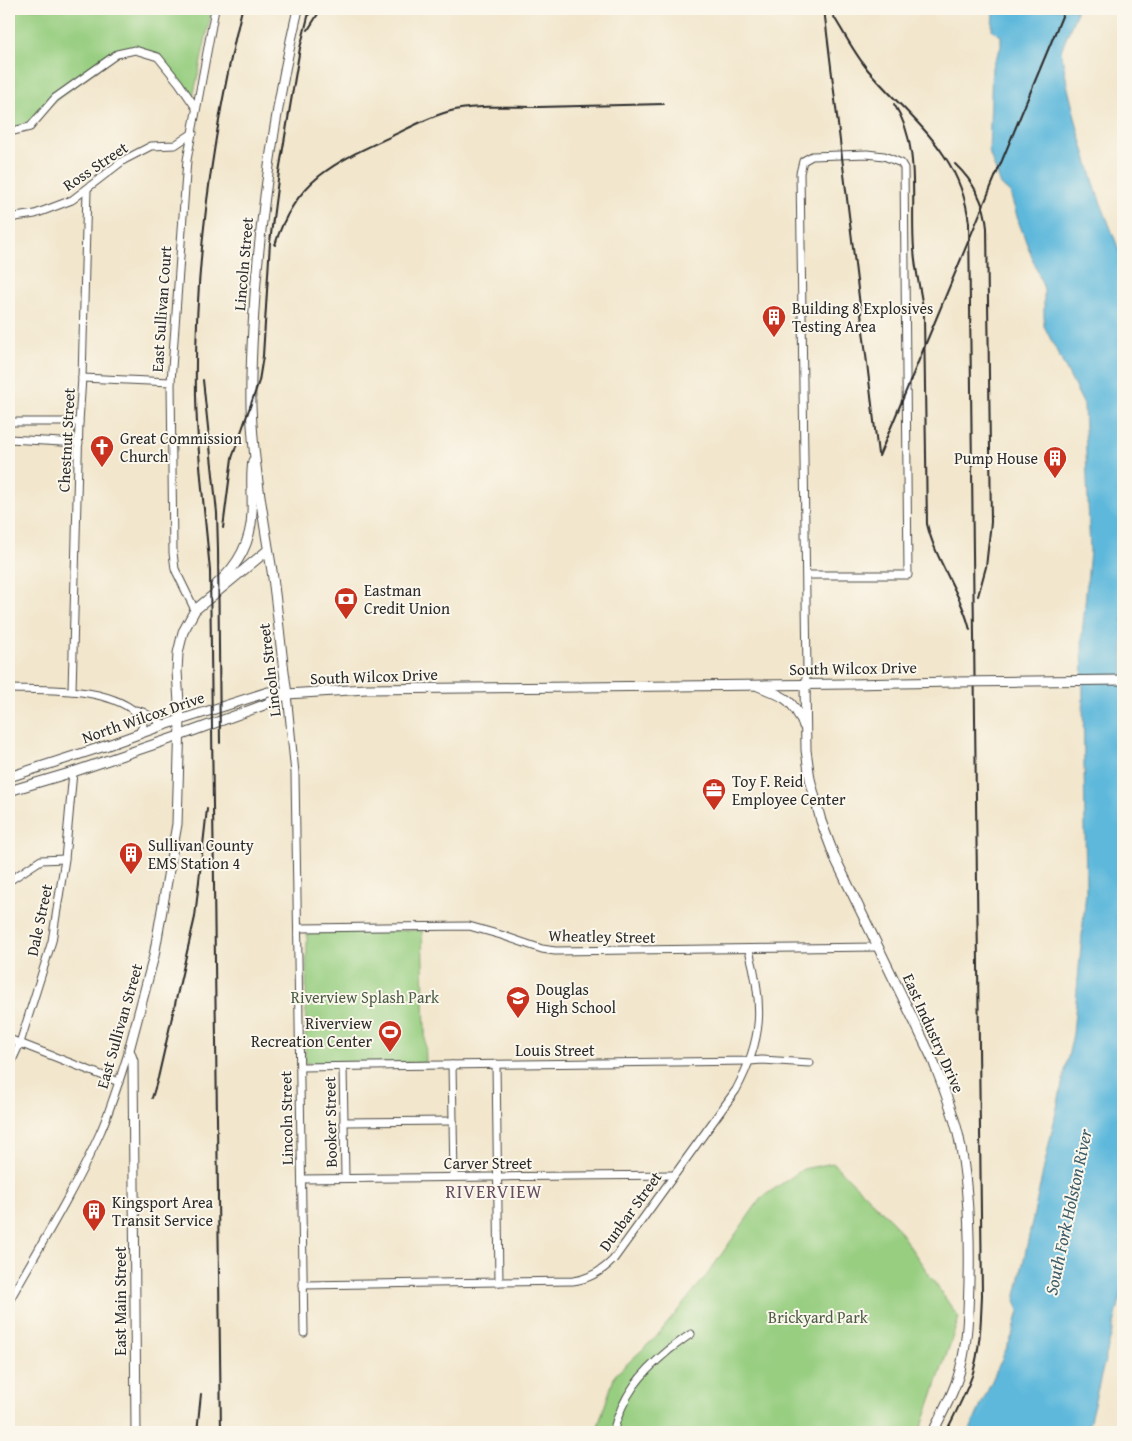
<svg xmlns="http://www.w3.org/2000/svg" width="1132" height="1441" viewBox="0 0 1132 1441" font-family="'Gentium Book Plus',serif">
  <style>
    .green { fill: #97ce80; stroke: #617c56 }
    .water { fill: #5db8db; stroke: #447283 }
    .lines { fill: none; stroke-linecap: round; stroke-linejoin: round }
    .minor-casing { stroke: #494743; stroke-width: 9 }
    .major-casing { stroke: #494743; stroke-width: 11 }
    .minor { stroke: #fff; stroke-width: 7 }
    .major { stroke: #fff; stroke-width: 9 }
    .rail { stroke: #2b2b2b; stroke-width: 2 }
    .major-bridge-casing { stroke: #494743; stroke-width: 11; stroke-linecap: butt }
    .major-bridge { stroke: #fff; stroke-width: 9 }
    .labels { text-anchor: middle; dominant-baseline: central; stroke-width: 4; stroke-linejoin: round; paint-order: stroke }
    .street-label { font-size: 16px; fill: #2b2b2b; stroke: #fbf7ec }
    .poi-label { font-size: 16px; fill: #2b2b2b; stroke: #fbf7ec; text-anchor: start }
    .park-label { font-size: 16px; fill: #4b5c44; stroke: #fbf7ec }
    .neighbourhood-label { font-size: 18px; letter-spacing: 1px; fill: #664e60; stroke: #fbf7ec }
    .water-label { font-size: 18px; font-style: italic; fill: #3c5c69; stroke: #fbf7ec }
  </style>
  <rect width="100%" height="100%" fill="#fbf7ec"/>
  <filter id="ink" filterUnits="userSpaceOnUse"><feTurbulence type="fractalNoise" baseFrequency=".02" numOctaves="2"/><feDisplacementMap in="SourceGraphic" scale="10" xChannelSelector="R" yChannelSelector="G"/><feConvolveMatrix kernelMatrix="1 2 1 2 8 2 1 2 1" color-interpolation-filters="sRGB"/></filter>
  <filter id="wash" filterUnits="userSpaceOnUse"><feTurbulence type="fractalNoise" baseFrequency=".0096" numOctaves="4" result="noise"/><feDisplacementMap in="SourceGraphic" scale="20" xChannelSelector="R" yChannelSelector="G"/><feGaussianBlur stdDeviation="1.12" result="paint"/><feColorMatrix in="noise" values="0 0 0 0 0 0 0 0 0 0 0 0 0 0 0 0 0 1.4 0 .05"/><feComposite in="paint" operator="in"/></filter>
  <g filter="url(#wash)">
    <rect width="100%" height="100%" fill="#f2e6cc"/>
    <g class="green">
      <polygon points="9,9 212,9 192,103 158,57 135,50 117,54 26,123 9,130"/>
      <polygon points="422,930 426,1063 305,1063 307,932"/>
      <polygon points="833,1163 893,1222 959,1318 920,1432 596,1432 615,1375 656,1337 707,1275 761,1198 803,1169"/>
    </g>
    <polygon class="water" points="993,9 1076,9 1076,14 1061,51 1068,88 1079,133 1097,193 1123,260 1123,1288 1087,1432 969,1432 1012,1336 1019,1311 1015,1300 1073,1034 1086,891 1082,635 1090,551 1084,405 1044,326 1044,289 1019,223 1010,193 1001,185 989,152 992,67 1001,47 1001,36 992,30"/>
  </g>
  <g filter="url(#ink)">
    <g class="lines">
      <g class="minor-casing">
        <g id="minor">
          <polyline points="9,132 30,127 55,98 117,54 135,50 158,57 179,83 196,108"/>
          <polyline points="9,218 35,214 72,200 124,160 151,146 175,145 193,133"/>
          <polyline points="82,378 171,382"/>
          <polyline points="9,422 79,422"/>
          <polyline points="9,439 79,443"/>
          <polyline points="195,610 175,569 173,553 171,382 187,160 215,9"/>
          <polyline points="805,684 807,671 800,173 803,161 812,156 867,154 884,156 901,163 904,168 908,575 806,575"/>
          <path d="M 9,689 C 49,690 113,686 142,718 L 143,726 L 139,733"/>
          <polyline points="72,691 79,422 82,378 87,190"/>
          <polyline points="287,694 295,773 304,1333"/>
          <polyline points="136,710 143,712 165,725"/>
          <polyline points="9,881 41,860 65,859"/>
          <polyline points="299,928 469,926 501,935 542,949 555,951 878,947"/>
          <polyline points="9,1039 119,1082"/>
          <polyline points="496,1064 499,1282"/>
          <polyline points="452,1065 454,1177"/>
          <polyline points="9,1067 20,1043 52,941 65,859 73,772"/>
          <polyline points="300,1067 750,1061 762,1060 810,1063"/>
          <polyline points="343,1067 345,1177"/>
          <polyline points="344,1122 453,1121"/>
          <polyline points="302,1179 674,1175"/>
          <path d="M 303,1285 L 573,1281 C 589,1279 601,1272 613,1260 L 736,1090 C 763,1039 764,1006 749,950"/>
          <path d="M 9,1301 C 40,1246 74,1191 100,1133 C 112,1106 120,1078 129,1050"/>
          <path d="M 613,1432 C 623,1395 640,1374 669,1350 C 676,1345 683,1339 691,1334"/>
        </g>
      </g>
      <g class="major-casing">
        <g id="major">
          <path d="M 216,585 C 238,566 251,542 252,513 C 253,495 250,479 253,461"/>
          <path d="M 805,684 L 806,750 L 810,779 L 821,821 L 835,858 L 932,1058 C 942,1084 953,1110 959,1138 C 969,1185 970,1235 969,1282 C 968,1311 968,1338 961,1366 C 956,1389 943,1411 933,1432"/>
          <path d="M 758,686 C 785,697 792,698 804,726"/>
          <polyline points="582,687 850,684 953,682"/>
          <path d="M 287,694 C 281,653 278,612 272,571 C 263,516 253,461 251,406 C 250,364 253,322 256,281 C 264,189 277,99 298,9"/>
          <polyline points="9,777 105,746 158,727 268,692 286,694"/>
          <polyline points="9,791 73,772 179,736 264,705 287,694 366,689 578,687"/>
          <polyline points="136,1432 133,1061 129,1050 154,956 177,824 180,720 177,671 178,653 183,632 195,610 268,550"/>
        </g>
      </g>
      <use href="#minor" class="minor"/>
      <use href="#major" class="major"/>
      <g class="rail">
        <polyline points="824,9 878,454"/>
        <path d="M 829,9 C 842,29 853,52 868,70 C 911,120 961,152 969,223 L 982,1295 C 981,1322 980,1350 972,1376 C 965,1395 955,1414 946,1432"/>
        <polyline points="308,30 321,9"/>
        <path d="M 894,104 C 922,147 910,201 914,249 C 915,272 922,294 924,317 L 927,524 C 936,562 961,593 970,630"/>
        <path d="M 955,164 C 974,182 985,203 987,228 L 991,522 L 986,567 L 978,596"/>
        <path d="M 275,245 C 295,180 335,162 392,136 C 413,126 433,115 455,110 C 482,105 511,107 539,107 C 581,106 622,105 664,104"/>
        <polyline points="203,380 217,513 218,549 220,743"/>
        <polyline points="879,456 1065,9"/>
        <polyline points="223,528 232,458 259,381 263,356 270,242 279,172 300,48 310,9"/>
        <polyline points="152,1098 158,1078 195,917 207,809"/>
        <polyline points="197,1432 201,1394"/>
        <path d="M 221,1432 L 210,571 C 205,513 197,455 196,396 C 194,266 212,135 242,9"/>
        <polyline points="1121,1432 1123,1424"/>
      </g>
      <g class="major-bridge-casing">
        <polyline id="major-bridge" points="953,682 1123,680"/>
      </g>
      <use href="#major-bridge" class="major-bridge"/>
    </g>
  </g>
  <defs>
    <g id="building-pin" transform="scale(1.25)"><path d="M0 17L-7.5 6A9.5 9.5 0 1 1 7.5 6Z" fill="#c8321e" stroke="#fbf7ec"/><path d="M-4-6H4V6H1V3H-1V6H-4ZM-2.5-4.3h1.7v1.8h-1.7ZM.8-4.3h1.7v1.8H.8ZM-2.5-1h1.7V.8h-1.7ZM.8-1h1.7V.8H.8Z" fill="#fff"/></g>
    <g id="church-pin" transform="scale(1.25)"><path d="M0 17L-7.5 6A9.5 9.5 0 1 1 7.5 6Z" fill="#c8321e" stroke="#fbf7ec"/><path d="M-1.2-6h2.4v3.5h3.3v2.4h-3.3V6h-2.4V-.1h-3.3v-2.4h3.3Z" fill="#fff"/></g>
    <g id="bank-pin" transform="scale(1.25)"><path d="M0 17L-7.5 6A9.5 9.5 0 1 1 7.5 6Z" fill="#c8321e" stroke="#fbf7ec"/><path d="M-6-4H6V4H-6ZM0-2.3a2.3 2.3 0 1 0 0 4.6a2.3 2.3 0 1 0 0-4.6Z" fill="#fff"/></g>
    <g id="office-pin" transform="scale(1.25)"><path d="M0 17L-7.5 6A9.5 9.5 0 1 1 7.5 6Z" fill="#c8321e" stroke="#fbf7ec"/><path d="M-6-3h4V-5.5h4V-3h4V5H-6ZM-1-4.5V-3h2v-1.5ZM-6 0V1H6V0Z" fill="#fff"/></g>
    <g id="school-pin" transform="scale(1.25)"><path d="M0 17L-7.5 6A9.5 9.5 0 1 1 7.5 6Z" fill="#c8321e" stroke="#fbf7ec"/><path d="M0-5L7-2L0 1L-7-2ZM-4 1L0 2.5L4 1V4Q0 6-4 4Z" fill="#fff"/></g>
    <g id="stadium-pin" transform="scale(1.25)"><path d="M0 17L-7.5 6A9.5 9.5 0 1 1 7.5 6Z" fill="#c8321e" stroke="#fbf7ec"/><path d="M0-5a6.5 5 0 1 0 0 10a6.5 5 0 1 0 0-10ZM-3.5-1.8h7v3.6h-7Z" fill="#fff"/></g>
  </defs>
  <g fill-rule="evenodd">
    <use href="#building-pin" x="774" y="317"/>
    <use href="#church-pin" x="102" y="447"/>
    <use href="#building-pin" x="1055" y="458"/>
    <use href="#bank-pin" x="346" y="599"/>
    <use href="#office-pin" x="714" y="790"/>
    <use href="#building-pin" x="131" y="854"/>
    <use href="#school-pin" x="518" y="998"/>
    <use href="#stadium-pin" x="390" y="1032"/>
    <use href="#building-pin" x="94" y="1211"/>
  </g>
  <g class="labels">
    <g class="street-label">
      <text transform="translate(95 166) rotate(-34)">Ross Street</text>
      <text transform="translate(243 264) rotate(-85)">Lincoln Street</text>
      <text transform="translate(161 309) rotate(-86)">East Sullivan Court</text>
      <text transform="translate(66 440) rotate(-87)">Chestnut Street</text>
      <text transform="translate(853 668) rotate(-1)">South Wilcox Drive</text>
      <text transform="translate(269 670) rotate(-97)">Lincoln Street</text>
      <text transform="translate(374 676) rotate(-2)">South Wilcox Drive</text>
      <text transform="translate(143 717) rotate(-19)">North Wilcox Drive</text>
      <text transform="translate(39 920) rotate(-78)">Dale Street</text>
      <text transform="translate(602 936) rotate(1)">Wheatley Street</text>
      <text transform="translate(119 1026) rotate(-74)">East Sullivan Street</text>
      <text transform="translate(934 1033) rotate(66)">East Industry Drive</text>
      <text x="555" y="1050">Louis Street</text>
      <text transform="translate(286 1118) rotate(-91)">Lincoln Street</text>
      <text transform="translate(330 1122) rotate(-91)">Booker Street</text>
      <text x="488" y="1163">Carver Street</text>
      <text transform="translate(630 1211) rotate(-54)">Dunbar Street</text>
      <text transform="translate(120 1301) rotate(-90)">East Main Street</text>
    </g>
    <g class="poi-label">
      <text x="792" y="308">Building 8 Explosives<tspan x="792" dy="18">Testing Area</tspan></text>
      <text x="120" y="438">Great Commission<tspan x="120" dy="18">Church</tspan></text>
      <text x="1038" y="458" text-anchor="end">Pump House</text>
      <text x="364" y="590">Eastman<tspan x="364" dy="18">Credit Union</tspan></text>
      <text x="732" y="781">Toy F. Reid<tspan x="732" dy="18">Employee Center</tspan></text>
      <text x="148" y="845">Sullivan County<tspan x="148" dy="18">EMS Station 4</tspan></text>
      <text x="536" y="989">Douglas<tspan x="536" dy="18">High School</tspan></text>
      <text x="372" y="1023" text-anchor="end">Riverview<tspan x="372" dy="18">Recreation Center</tspan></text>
      <text x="112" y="1202">Kingsport Area<tspan x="112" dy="18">Transit Service</tspan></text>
    </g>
    <g class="park-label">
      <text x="365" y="997">Riverview Splash Park</text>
      <text x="818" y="1317">Brickyard Park</text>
    </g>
    <g class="neighbourhood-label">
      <text x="494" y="1191">RIVERVIEW</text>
    </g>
    <g class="water-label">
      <text transform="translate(1068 1212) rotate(-78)">South Fork Holston River</text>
    </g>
  </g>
  <rect width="1132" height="1441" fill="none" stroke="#fbf7ec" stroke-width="30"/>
</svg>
